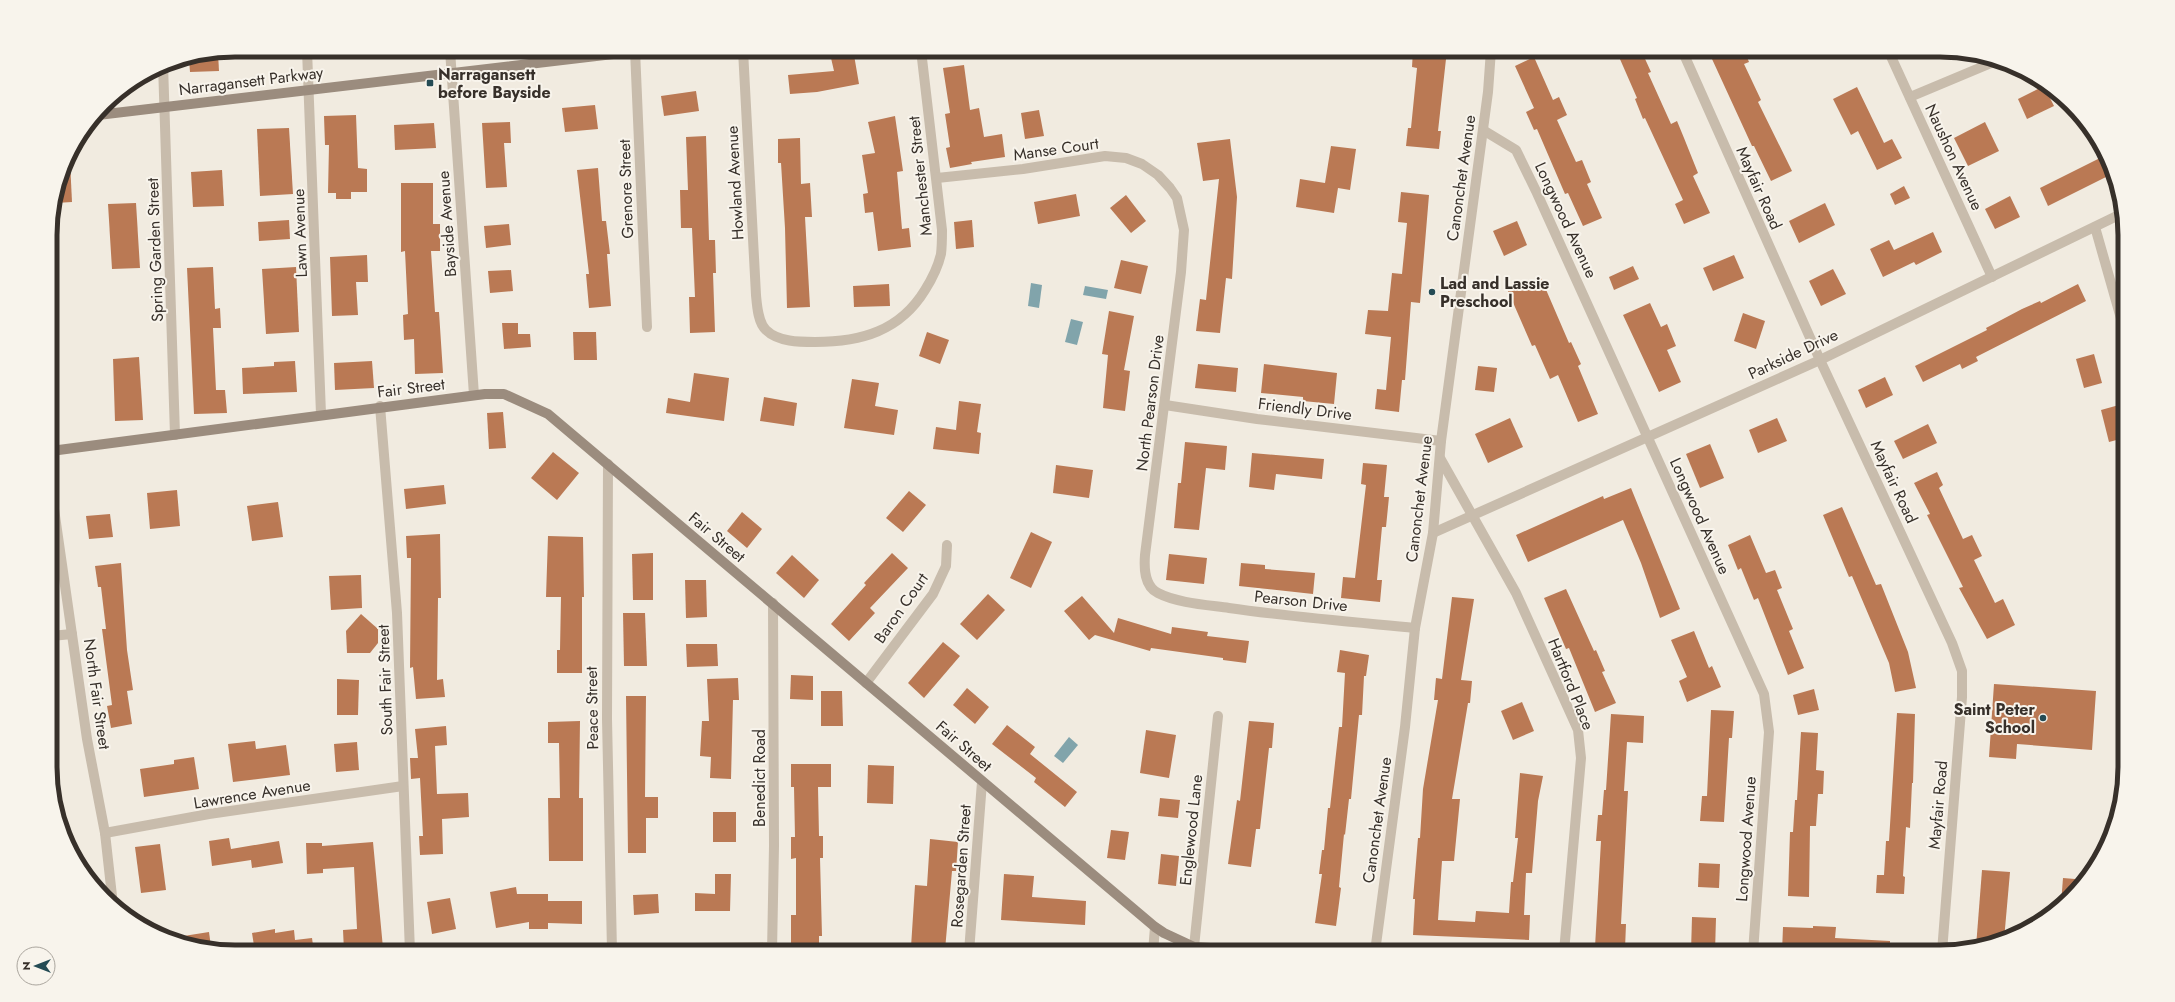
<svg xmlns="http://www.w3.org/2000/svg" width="2175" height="1002" viewBox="0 0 2175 1002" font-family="Jost,sans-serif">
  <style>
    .water { fill: #81a4ab }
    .building { fill: #ba7954 }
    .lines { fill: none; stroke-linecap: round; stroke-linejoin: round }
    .street { stroke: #c8bcac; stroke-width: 10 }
    .secondary { stroke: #9b8c7e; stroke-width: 10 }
    .poi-dot { fill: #244b54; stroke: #f8f4ec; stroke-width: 1.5 }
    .labels { text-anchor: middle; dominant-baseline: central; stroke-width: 4; stroke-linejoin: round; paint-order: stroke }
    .poi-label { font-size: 16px; font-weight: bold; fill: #37302a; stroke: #f8f4ec; text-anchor: start }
    .street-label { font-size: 16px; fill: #37302a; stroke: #f8f4ec }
    .rim { fill: none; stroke: #37302a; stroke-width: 5 }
  </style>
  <rect width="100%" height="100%" fill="#f1ebe0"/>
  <g class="water">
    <polygon points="1031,283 1042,285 1039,308 1028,306"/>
    <polygon points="1085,286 1108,290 1106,299 1083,295"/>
    <polygon points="1071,319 1083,322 1077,345 1065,342"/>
    <polygon points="1069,737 1078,745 1063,763 1054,756"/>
  </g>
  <g class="building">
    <polygon points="1413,50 1447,50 1438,131 1441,131 1439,149 1406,146 1408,128 1411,128 1417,68 1412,67"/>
    <polygon points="1616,50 1641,50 1651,72 1648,73 1671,124 1677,121 1684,138 1698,173 1693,176 1710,213 1684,224 1675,204 1683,200 1645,118 1643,119 1635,99 1637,98"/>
    <polygon points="1732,50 1744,50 1749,62 1744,64 1761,100 1758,102 1792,171 1771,181 1754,146 1752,146 1712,59"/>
    <polygon points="218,53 219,71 190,72 189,59"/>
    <polygon points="854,55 859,84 817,92 790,94 788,75 834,71 831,58"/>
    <polygon points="1534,57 1553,100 1559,97 1567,115 1557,120 1576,162 1582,160 1591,182 1587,184 1602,218 1583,226 1568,193 1565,194 1537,129 1534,130 1526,112 1534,108 1515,66"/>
    <polygon points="964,65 970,110 979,108 984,137 1002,134 1005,157 971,162 972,164 950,168 946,148 950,147 945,114 950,113 943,68"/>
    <polygon points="2044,86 2054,106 2027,119 2018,99"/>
    <polygon points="1857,87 1884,143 1892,139 1902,158 1877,170 1858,131 1851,135 1833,99"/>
    <polygon points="696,91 699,111 664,116 661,96"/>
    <polygon points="595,105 598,129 565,132 562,108"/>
    <polygon points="1039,110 1044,136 1025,139 1021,113"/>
    <polygon points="356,115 358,168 367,169 367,192 351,192 351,199 336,199 336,193 328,193 329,145 325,145 324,116"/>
    <polygon points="895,116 903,171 897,172 902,229 909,228 911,247 878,251 873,212 865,213 863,194 868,193 862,155 875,153 868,122"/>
    <polygon points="510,122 511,143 504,143 507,187 486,188 482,123"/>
    <polygon points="1985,122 1999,151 1968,166 1954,138"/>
    <polygon points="434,123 436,148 395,150 394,125"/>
    <polygon points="289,128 293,194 260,196 257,129"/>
    <polygon points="706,136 709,240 715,240 716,273 713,273 715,332 690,333 689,297 695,297 692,228 681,228 680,190 688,190 686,137"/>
    <polygon points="800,138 801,184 810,183 812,217 805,217 810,307 787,308 785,228 781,163 778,163 778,139"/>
    <polygon points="1230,139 1237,197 1232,279 1226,278 1220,333 1196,331 1200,299 1206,300 1219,179 1203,181 1197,143"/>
    <polygon points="1331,146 1356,149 1350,190 1338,188 1334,213 1296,207 1300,179 1325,183"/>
    <polygon points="2106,155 2114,173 2048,206 2040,188"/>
    <polygon points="67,160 70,161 72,202 56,203"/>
    <polygon points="598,168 602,221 606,221 610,254 607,254 611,306 589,308 586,274 589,274 577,170"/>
    <polygon points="222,170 224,206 193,207 191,172"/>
    <polygon points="401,183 433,183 433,224 440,224 440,251 431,251 435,312 439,312 443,373 415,374 414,339 404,340 403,315 408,314 405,251 401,252"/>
    <polygon points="1904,186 1910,198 1895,205 1890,194"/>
    <polygon points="1401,192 1429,195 1420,303 1411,302 1405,380 1402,380 1399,412 1375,409 1377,389 1386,390 1391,337 1365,334 1368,310 1388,311 1392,273 1402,274 1407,223 1398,222"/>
    <polygon points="1076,194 1080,216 1038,224 1034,202"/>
    <polygon points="1126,195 1146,221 1131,233 1110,208"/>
    <polygon points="2010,196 2020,217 1995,229 1985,209"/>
    <polygon points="136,203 140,268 112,269 108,204"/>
    <polygon points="1825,203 1835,225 1799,243 1789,221"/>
    <polygon points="289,220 290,239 259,241 258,222"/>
    <polygon points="972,220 974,247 956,249 954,222"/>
    <polygon points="1517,221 1527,245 1504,256 1493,231"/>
    <polygon points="509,224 511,245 486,248 484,226"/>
    <polygon points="1933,232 1942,252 1916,265 1914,262 1883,277 1870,249 1889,240 1894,250"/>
    <polygon points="367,255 368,282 356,282 358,315 332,316 330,257"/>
    <polygon points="1734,255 1744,278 1713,291 1703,268"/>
    <polygon points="1121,260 1148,266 1141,294 1114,288"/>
    <polygon points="1633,266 1639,279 1614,290 1609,277"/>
    <polygon points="213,267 215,309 220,308 221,328 213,328 216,390 225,390 227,413 194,414 187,268"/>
    <polygon points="296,267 299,332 266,334 262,269"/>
    <polygon points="1833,269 1846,294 1821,306 1809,281"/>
    <polygon points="511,270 513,291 490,293 488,271"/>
    <polygon points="1541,278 1569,343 1571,342 1581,364 1578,366 1598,414 1578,422 1558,375 1550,379 1535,345 1532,346 1508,291"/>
    <polygon points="889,284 890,306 854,307 853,286"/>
    <polygon points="2078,284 2086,301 1976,357 1978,361 1962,369 1960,364 1923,382 1915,366 1987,330 1986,328 2022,309 2040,301 2041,303"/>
    <polygon points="1650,303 1661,327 1667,324 1676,346 1667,350 1681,382 1659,392 1623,315"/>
    <polygon points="1109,311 1134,316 1124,370 1130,371 1125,411 1103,408 1108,355 1102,354"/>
    <polygon points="1743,313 1765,321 1756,349 1734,341"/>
    <polygon points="502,323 518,323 518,334 530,334 531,347 504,349"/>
    <polygon points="573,332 596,332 597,360 574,360"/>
    <polygon points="927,332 949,340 940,364 919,356"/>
    <polygon points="2094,354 2102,383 2084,388 2076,359"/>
    <polygon points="139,357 143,420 115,421 113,359"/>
    <polygon points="295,361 297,392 243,394 242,368 274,366 274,362"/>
    <polygon points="372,361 374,388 335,390 334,363"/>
    <polygon points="1198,364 1238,368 1236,392 1195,388"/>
    <polygon points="1264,364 1337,373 1334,404 1303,401 1303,397 1261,393"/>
    <polygon points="1478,366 1497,368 1494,392 1475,390"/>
    <polygon points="694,373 729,378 724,421 666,413 668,398 690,402"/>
    <polygon points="1885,377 1893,395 1866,408 1858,390"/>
    <polygon points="852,379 879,383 875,406 898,410 894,435 844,428"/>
    <polygon points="764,397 797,403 794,426 760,421"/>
    <polygon points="959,401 981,404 977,432 981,433 979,454 933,449 936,427 956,430"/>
    <polygon points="2119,405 2124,425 2124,438 2109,442 2101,410"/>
    <polygon points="503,412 506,448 489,449 487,413"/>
    <polygon points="1510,418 1523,447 1488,463 1475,434"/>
    <polygon points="1777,418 1787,441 1758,453 1749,430"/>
    <polygon points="1928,424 1937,443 1903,459 1894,441"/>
    <polygon points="1185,442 1227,446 1225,470 1206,468 1199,530 1174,528 1178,483 1181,483"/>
    <polygon points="1710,444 1724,478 1700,488 1686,454"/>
    <polygon points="553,452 579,473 557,500 531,478"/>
    <polygon points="1252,453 1324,459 1322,479 1276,474 1274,490 1249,487"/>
    <polygon points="1363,463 1387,465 1384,497 1389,497 1386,527 1382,527 1377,580 1382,580 1380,602 1341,598 1343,577 1355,578 1366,485 1361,484"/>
    <polygon points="1056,465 1093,470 1089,498 1053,493"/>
    <polygon points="1937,472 1943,485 1939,488 1963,539 1972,535 1982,556 1974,560 1995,603 2003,599 2015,625 1987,639 1959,588 1963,587 1927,515 1930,514 1914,483"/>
    <polygon points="444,485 446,504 406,509 404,489"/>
    <polygon points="1631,488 1680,609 1660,618 1641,563 1623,520 1528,562 1516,535 1603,496 1604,499"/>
    <polygon points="177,490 180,526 150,529 147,493"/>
    <polygon points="909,491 926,505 903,532 886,518"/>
    <polygon points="278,502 283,537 252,541 247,506"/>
    <polygon points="1842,507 1876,585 1881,584 1908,652 1916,688 1895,692 1889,663 1852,576 1849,577 1823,515"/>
    <polygon points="742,512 762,529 747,548 727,531"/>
    <polygon points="110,514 113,537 89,539 86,516"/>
    <polygon points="1031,532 1052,542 1031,588 1010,578"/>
    <polygon points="440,534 441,598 438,598 437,680 443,679 445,697 416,699 413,667 410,668 411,558 407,558 406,536"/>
    <polygon points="1750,535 1766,573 1775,570 1782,588 1777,590 1793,629 1789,631 1804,668 1788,675 1758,598 1754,600 1741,568 1738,570 1728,545"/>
    <polygon points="548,536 583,537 584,597 582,597 582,673 557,673 557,650 560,650 561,597 546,597"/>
    <polygon points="653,553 653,600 633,600 632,554"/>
    <polygon points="892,553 908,568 870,608 875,613 849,641 831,624 866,585 864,583"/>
    <polygon points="1169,554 1207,558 1204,584 1166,580"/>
    <polygon points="792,555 819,580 804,598 776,573"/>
    <polygon points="121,563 127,650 133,690 127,691 132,724 111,728 107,706 112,705 102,629 106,629 101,587 98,587 95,566"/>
    <polygon points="1241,563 1265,565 1265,569 1315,573 1313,594 1239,586"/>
    <polygon points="361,575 362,608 331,610 329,576"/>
    <polygon points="685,580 706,580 707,617 686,618"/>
    <polygon points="1566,589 1594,651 1596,650 1605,671 1602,672 1616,703 1595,712 1569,648 1566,649 1544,598"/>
    <polygon points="988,594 1005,610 977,640 960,624"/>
    <polygon points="1082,596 1114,633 1118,618 1171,634 1172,627 1208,632 1207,636 1249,641 1246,663 1223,660 1223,658 1151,648 1150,651 1095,635 1089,640 1064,611"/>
    <polygon points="1452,597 1474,599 1461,680 1472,681 1470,703 1468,703 1452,799 1460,799 1454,861 1442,861 1438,920 1475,922 1476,911 1509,913 1511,882 1513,882 1518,838 1515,838 1520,773 1543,776 1538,801 1532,873 1526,873 1524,915 1530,915 1529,940 1413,935 1415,899 1413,899 1418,838 1420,838 1423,789 1438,700 1434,700 1436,678 1442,679"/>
    <polygon points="623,613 645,613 647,666 624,666"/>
    <polygon points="361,614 378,629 378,643 370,653 347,653 346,631"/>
    <polygon points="1694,631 1709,668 1712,666 1721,687 1687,702 1679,681 1687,677 1671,640"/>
    <polygon points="943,642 960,656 924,698 908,683"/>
    <polygon points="686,644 717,644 718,666 687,667"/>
    <polygon points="1340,650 1369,655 1366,676 1364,676 1362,715 1359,715 1351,799 1349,799 1345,835 1344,834 1339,887 1341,888 1336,926 1315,923 1322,874 1319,874 1322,850 1324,850 1328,808 1330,808 1339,727 1342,727 1345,673 1337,672"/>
    <polygon points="791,675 813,676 813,700 790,699"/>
    <polygon points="738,678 739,700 733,700 731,779 710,778 711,757 700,756 702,721 709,721 707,679"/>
    <polygon points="337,679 359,680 358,715 337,715"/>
    <polygon points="1994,684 2096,691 2092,750 2017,744 2016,759 1989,757"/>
    <polygon points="967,688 989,707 975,724 953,705"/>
    <polygon points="1814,689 1819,710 1798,715 1793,695"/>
    <polygon points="821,691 842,691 843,726 821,726"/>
    <polygon points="626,696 646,696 645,797 658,797 658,818 646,818 646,853 628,853"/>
    <polygon points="1522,702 1534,731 1513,740 1501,711"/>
    <polygon points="1711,710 1734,711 1732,738 1729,738 1724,822 1700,821 1702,796 1707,796"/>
    <polygon points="1897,713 1915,714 1913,783 1912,783 1910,828 1906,827 1903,876 1905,877 1904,894 1876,893 1877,875 1884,875 1886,841 1889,841"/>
    <polygon points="1611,714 1644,716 1643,743 1627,742 1624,791 1628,791 1621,924 1626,924 1625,949 1595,947 1601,841 1596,841 1598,815 1602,815 1604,790 1606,790"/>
    <polygon points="580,721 579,798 583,798 583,861 549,861 548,798 560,798 559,743 548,743 548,722"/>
    <polygon points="1249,721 1274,723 1272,748 1269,748 1260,829 1256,829 1251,867 1228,864 1237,800 1240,801"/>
    <polygon points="1007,725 1035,747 1030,754 1077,792 1065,807 1034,782 1036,778 992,744"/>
    <polygon points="446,726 447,745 435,746 437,794 468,793 469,817 442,819 443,854 420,855 419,836 423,836 420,778 411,779 410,758 418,758 415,729"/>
    <polygon points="1146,730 1176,735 1169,778 1140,773"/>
    <polygon points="1801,732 1818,733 1816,770 1824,771 1823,794 1818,794 1816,826 1810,826 1809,897 1788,896 1790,832 1793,832 1795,800 1797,800"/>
    <polygon points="255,741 256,749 286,745 290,775 233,782 228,744"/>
    <polygon points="357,742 359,770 336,772 334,744"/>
    <polygon points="194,757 199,789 144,797 140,769 174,764 174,760"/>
    <polygon points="791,764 831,764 831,787 818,787 819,836 823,836 823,858 820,858 822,936 819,936 819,952 791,952 791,915 796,915 796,858 791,859 791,837 795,837 794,787 791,787"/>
    <polygon points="868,765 894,766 893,804 867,803"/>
    <polygon points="1160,798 1180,800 1178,818 1158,816"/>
    <rect x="713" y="812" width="23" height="30"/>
    <polygon points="1111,830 1129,832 1125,860 1107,858"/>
    <polygon points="229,838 231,849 279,841 283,863 252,868 251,860 212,866 209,841"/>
    <polygon points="930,839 958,842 956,871 952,871 945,950 911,947 915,885 927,886"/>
    <polygon points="373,842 383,948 344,951 343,930 357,929 354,867 323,869 323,873 307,874 306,843 322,843 322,846"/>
    <polygon points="160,844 166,890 141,893 135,847"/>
    <polygon points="1161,854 1179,856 1176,886 1158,884"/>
    <polygon points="1699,863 1720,864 1719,888 1698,887"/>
    <polygon points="1982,870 2010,872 2004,940 1976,947"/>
    <polygon points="715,874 731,874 730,911 695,911 695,893 715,894"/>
    <polygon points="1004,874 1034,876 1032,897 1086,901 1085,925 1001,920"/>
    <polygon points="2063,878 2087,880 2061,904"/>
    <polygon points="516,887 517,894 548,894 548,901 582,901 582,924 548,923 548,929 529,929 529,922 496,928 490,892"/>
    <polygon points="658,894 659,913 634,915 633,895"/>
    <polygon points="450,898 456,929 432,934 427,902"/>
    <polygon points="1692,917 1716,918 1715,952 1691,952"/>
    <polygon points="1813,926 1836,927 1835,938 1890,941 1890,952 1782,952 1783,927 1813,928"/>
    <polygon points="275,929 275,933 294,930 295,940 312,938 314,952 255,952 252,933"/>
    <polygon points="209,932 211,947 171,939 171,938"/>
  </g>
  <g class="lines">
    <g class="street">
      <polyline points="307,50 321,414"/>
      <polyline points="450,50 474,395"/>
      <polyline points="635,50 647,327"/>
      <path d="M 743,50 L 756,295 C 757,306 758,323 766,330 C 778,342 800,342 815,342 C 861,342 900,331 925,290 C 932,279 938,267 941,254 C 942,246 942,238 942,230 L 921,50"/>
      <polyline points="1682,50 1820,360 1952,643 1962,671 1962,697 1942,952"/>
      <polyline points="1888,50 1992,277"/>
      <polyline points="163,64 175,435"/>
      <polyline points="1910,97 1996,61"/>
      <polyline points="1483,130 1516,150 1536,191 1764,694 1769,732 1753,952"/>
      <path d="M 937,178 L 1023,169 L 1105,156 L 1126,158 L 1142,164 L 1158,175 L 1170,188 L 1177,198 L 1184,230 L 1181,272 L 1145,555 C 1144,568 1144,586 1158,593 C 1177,603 1208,605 1229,608 C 1291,617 1353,622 1415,628"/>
      <polyline points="2095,227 2124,329"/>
      <polyline points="1165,405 1257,419 1441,441"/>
      <polyline points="380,406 397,613 410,952"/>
      <polyline points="1440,458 1516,593 1578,730 1581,758 1564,952"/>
      <polyline points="608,464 607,719 612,951"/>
      <polyline points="51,488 87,739 105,833 113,905"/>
      <polyline points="1433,533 1820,360 2123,213"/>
      <polyline points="51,636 72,634"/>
      <polyline points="866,683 933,594 946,566 947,545"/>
      <polyline points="105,833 209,814 403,786"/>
      <polyline points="1194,947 1218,716"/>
      <polyline points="600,952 624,949 773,947"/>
      <polyline points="772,952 774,846 773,603"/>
      <polyline points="969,952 982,782"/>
      <polyline points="1153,952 1155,927"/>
      <polyline points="1375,952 1405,727 1415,628 1433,533 1441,441 1488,92 1491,50"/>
    </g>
    <g class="secondary">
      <polyline points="98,115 647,50"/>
      <polyline points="51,451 485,394 504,394 548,414 1155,927 1164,933 1194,947 1277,952"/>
    </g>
  </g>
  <g class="poi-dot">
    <rect x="426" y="79" width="8" height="8" rx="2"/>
    <circle cx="1432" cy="292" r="4"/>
    <circle cx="2043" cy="718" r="4"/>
  </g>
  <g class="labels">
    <g class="poi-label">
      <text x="438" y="74">Narragansett<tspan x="438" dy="18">before Bayside</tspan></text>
      <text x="1440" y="283">Lad and Lassie<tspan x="1440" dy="18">Preschool</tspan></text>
      <text x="2035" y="709" text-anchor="end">Saint Peter<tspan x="2035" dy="18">School</tspan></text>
    </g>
    <g class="street-label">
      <text transform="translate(251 81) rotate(-7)">Narragansett Parkway</text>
      <text transform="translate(1056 149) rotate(-8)">Manse Court</text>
      <text transform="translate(1954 157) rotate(65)">Naushon Avenue</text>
      <text transform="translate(920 176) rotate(-96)">Manchester Street</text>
      <text transform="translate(1461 178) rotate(-82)">Canonchet Avenue</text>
      <text transform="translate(735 183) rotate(-93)">Howland Avenue</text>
      <text transform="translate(1759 188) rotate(66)">Mayfair Road</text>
      <text transform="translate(626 189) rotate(-92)">Grenore Street</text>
      <text transform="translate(1566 220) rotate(65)">Longwood Avenue</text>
      <text transform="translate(447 224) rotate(-94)">Bayside Avenue</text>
      <text transform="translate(300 233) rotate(-92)">Lawn Avenue</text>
      <text transform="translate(155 250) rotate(-92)">Spring Garden Street</text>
      <text transform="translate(1793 354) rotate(-25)">Parkside Drive</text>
      <text transform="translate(411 388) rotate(-7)">Fair Street</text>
      <text transform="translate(1150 403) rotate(-83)">North Pearson Drive</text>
      <text transform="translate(1305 409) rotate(7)">Friendly Drive</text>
      <text transform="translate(1894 482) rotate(65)">Mayfair Road</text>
      <text transform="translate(1419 499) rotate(-83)">Canonchet Avenue</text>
      <text transform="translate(1700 516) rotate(66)">Longwood Avenue</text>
      <text transform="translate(717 537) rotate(40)">Fair Street</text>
      <text transform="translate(1301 601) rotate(6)">Pearson Drive</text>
      <text transform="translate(901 608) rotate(-55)">Baron Court</text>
      <text transform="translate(385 680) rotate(-92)">South Fair Street</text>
      <text transform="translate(1571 684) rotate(68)">Hartford Place</text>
      <text transform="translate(97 694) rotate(82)">North Fair Street</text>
      <text transform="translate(592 708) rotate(-91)">Peace Street</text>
      <text transform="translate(964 746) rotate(41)">Fair Street</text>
      <text transform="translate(759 778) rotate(-90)">Benedict Road</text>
      <text transform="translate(252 794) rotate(-9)">Lawrence Avenue</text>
      <text transform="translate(1938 805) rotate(-85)">Mayfair Road</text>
      <text transform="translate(1377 820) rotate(-82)">Canonchet Avenue</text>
      <text transform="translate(1191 830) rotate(-84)">Englewood Lane</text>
      <text transform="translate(1746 839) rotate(-86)">Longwood Avenue</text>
      <text transform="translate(961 866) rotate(-86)">Rosegarden Street</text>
    </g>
  </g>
  <path d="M0 0H2175V1002H0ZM235 57H1940A178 178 0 0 1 2118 235V767A178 178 0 0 1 1940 945H235A178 178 0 0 1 57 767V235A178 178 0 0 1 235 57Z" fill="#f8f4ec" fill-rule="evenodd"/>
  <path class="rim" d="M235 57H1940A178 178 0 0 1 2118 235V767A178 178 0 0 1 1940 945H235A178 178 0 0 1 57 767V235A178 178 0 0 1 235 57Z"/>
  <g transform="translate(36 966) rotate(270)"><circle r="19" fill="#f8f4ec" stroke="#aba69e"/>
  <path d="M0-3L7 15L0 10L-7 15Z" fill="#244b54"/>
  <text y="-6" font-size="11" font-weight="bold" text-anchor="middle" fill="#37302a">N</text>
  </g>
</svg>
